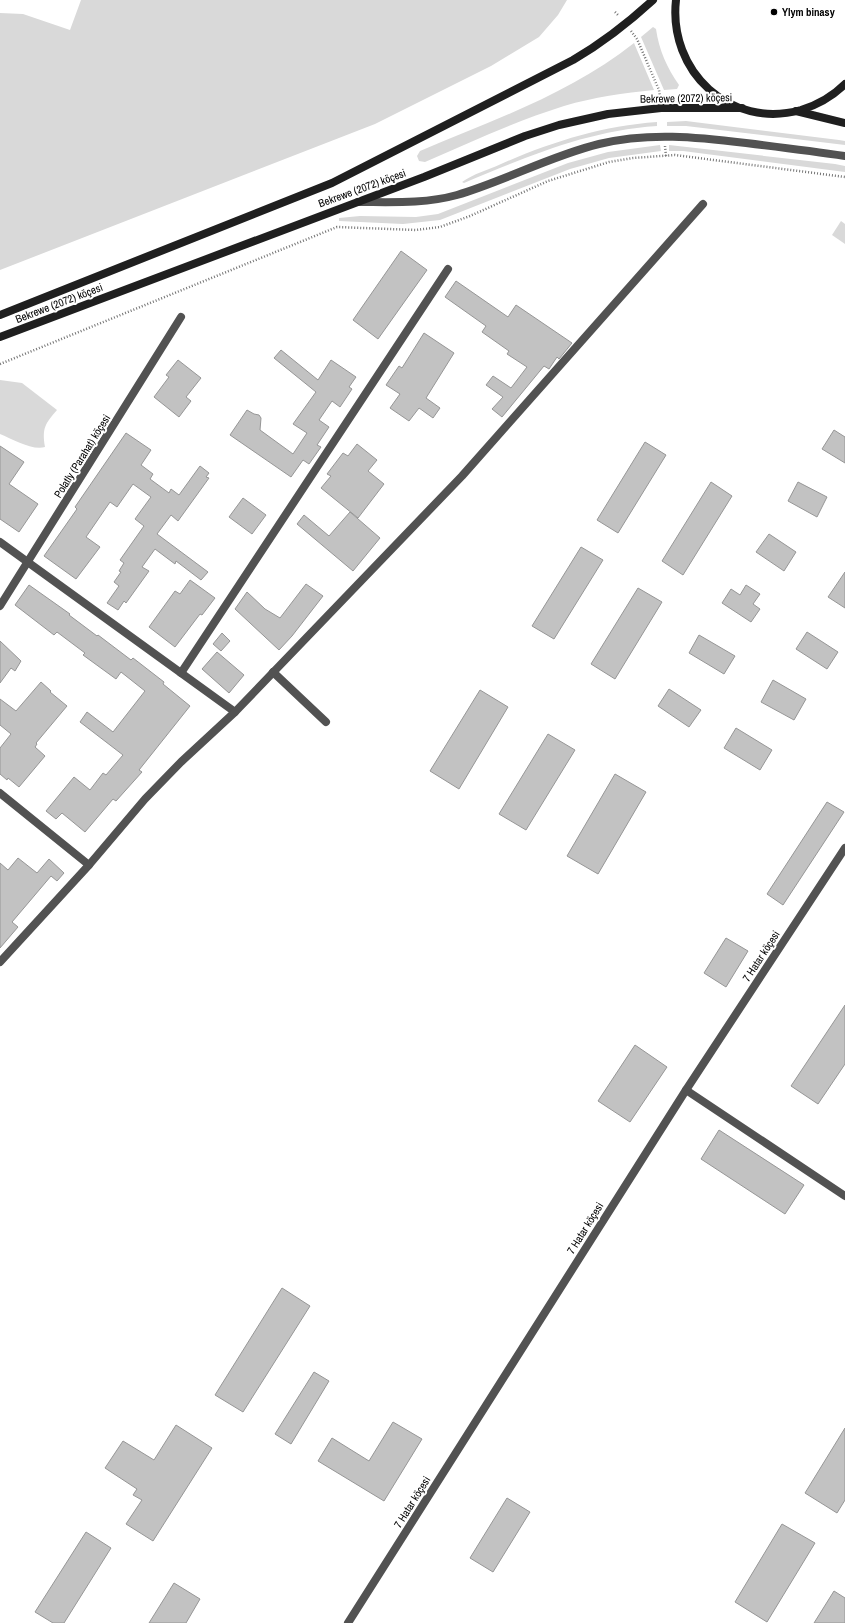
<svg xmlns="http://www.w3.org/2000/svg" width="845" height="1623" viewBox="0 0 845 1623" font-family="'Archivo Narrow',sans-serif">
  <style>
    .green { fill: #d9d9d9 }
    .building { fill: #c2c2c2; stroke: #969696 }
    .lines { fill: none; stroke-linecap: round; stroke-linejoin: round }
    .path { stroke: #747474; stroke-width: 2.5; stroke-dasharray: 1 2; stroke-linecap: butt }
    .street { stroke: #525252; stroke-width: 8 }
    .secondary { stroke: #1f1f1f; stroke-width: 8 }
    .poi-dot { fill: #000; stroke: #fff; stroke-width: 1.5 }
    .labels { text-anchor: middle; dominant-baseline: central; stroke-width: 4; stroke-linejoin: round; paint-order: stroke }
    .poi-label { font-size: 11px; font-weight: bold; fill: #000; stroke: #fff; text-anchor: start }
    .street-label { font-size: 11px; fill: #000; stroke: #fff }
  </style>
  <rect width="100%" height="100%" fill="#fff"/>
  <g class="green">
    <polygon points="81,0 567,0 558,15 539,37 491,66 375,124 0,270 0,13 23,14 70,30"/>
    <path d="M 653,27 L 656,29 C 659,50 667,68 679,85 L 677,89 L 664,90 L 641,37 Z"/>
    <path d="M 634,43 L 654,90 C 624,93 594,97 564,106 C 516,121 471,142 425,162 L 419,161 L 417,156 L 420,151 C 494,120 571,93 634,43 Z"/>
    <polygon points="686,121 839,140 845,141 845,145 686,126 667,126 667,122"/>
    <path d="M 657,122 L 657,126 C 586,131 529,156 464,183 L 462,182 C 473,174 488,170 501,164 C 551,142 602,126 657,122 Z"/>
    <polygon points="660,145 661,151 609,158 570,169 440,220 403,224 339,221 339,218 360,216 416,217 438,214 568,163 608,152"/>
    <polygon points="669,145 835,164 845,166 845,172 683,151 669,151"/>
    <polygon points="841,221 845,224 845,244 832,235"/>
    <path d="M 0,380 L 22,383 L 57,410 C 45,424 42,428 45,447 C 33,451 12,439 0,434 Z"/>
  </g>
  <g class="building">
    <polygon points="401,251 427,270 378,339 353,320"/>
    <polygon points="456,281 508,317 516,305 572,343 559,359 557,357 549,369 544,366 502,417 492,409 503,397 486,385 493,376 511,388 527,367 507,354 509,351 482,332 486,326 445,297"/>
    <polygon points="424,333 454,353 426,398 440,408 433,418 419,408 409,421 390,408 400,394 386,385 399,366 402,368"/>
    <polygon points="281,350 318,380 331,360 356,377 349,387 352,389 340,407 332,401 319,420 329,427 317,445 321,447 309,464 303,460 291,477 230,435 247,410 254,414 259,415 261,418 260,430 293,454 307,433 293,424 316,392 274,358"/>
    <polygon points="178,360 201,378 186,397 191,401 179,417 154,397 169,377 166,375"/>
    <polygon points="834,430 845,437 845,463 822,449"/>
    <polygon points="126,433 151,450 141,465 153,474 150,479 169,493 171,489 179,495 200,466 209,473 206,477 209,478 178,521 171,515 157,534 208,572 201,580 176,561 175,564 155,549 142,567 149,571 126,603 124,601 118,610 107,603 119,586 114,582 121,572 119,571 124,563 120,560 144,526 135,519 151,497 133,484 117,507 110,502 86,537 100,547 76,579 44,556 77,509 75,507"/>
    <polygon points="645,442 666,455 618,533 597,520"/>
    <polygon points="357,444 377,460 368,471 384,484 358,518 321,488 331,476 327,474 343,453 348,456"/>
    <polygon points="0,446 24,462 9,484 38,504 19,532 0,519"/>
    <polygon points="711,482 732,496 683,575 662,561"/>
    <polygon points="798,482 827,497 817,517 788,501"/>
    <polygon points="243,498 266,515 252,534 229,517"/>
    <polygon points="350,512 380,538 353,571 297,524 304,515 329,536"/>
    <polygon points="769,534 796,552 784,571 756,552"/>
    <polygon points="581,547 603,560 554,639 532,626"/>
    <polygon points="845,572 845,608 828,597"/>
    <polygon points="190,580 215,598 202,615 200,614 175,647 149,627 175,591 180,594"/>
    <polygon points="306,584 323,596 292,636 279,650 235,609 247,592 265,609 280,618"/>
    <polygon points="29,585 70,614 69,615 97,636 98,635 131,660 133,658 164,682 163,684 190,706 139,770 142,772 116,801 113,799 85,832 62,813 56,819 46,811 74,777 90,790 103,773 106,775 123,755 80,722 87,712 113,732 145,691 121,672 116,679 83,655 85,653 57,632 54,635 15,605"/>
    <polygon points="746,585 760,594 753,604 760,609 751,622 722,603 731,589 740,595"/>
    <polygon points="638,588 662,602 615,679 591,664"/>
    <polygon points="807,632 838,652 827,669 796,649"/>
    <polygon points="222,633 230,641 221,651 213,644"/>
    <polygon points="699,635 735,656 724,674 689,653"/>
    <polygon points="0,641 21,661 15,671 11,668 0,683"/>
    <polygon points="217,652 244,675 229,693 202,669"/>
    <polygon points="773,680 806,699 794,720 761,702"/>
    <polygon points="41,682 51,691 50,692 67,706 36,743 37,744 35,747 45,756 19,787 8,778 7,780 0,774 0,748 11,734 0,725 0,699 16,711"/>
    <polygon points="669,689 701,710 689,727 658,706"/>
    <polygon points="480,690 508,707 459,789 430,771"/>
    <polygon points="736,728 772,750 760,770 724,748"/>
    <polygon points="548,734 575,750 526,830 499,814"/>
    <polygon points="615,774 646,792 598,874 567,856"/>
    <polygon points="827,802 844,812 783,905 767,894"/>
    <polygon points="18,858 37,873 49,859 64,873 57,881 51,876 29,902 12,922 18,927 0,948 0,863 8,870"/>
    <polygon points="726,938 748,951 726,987 704,973"/>
    <polygon points="845,1005 845,1064 818,1104 791,1086"/>
    <polygon points="635,1045 667,1067 630,1122 598,1101"/>
    <polygon points="719,1130 804,1185 785,1214 701,1159"/>
    <polygon points="282,1288 310,1306 243,1412 215,1395"/>
    <polygon points="314,1372 329,1381 291,1444 275,1434"/>
    <polygon points="393,1422 422,1439 384,1501 318,1461 332,1438 369,1461"/>
    <polygon points="176,1425 212,1448 153,1541 126,1524 142,1500 133,1495 137,1489 105,1468 123,1441 154,1460"/>
    <polygon points="845,1428 845,1500 837,1513 805,1493"/>
    <polygon points="507,1498 530,1512 493,1572 470,1558"/>
    <polygon points="782,1524 815,1543 767,1622 735,1602"/>
    <polygon points="86,1532 111,1548 64,1623 53,1623 35,1612"/>
    <polygon points="174,1583 200,1599 186,1623 149,1623"/>
    <polygon points="834,1591 845,1598 845,1623 814,1623"/>
  </g>
  <g class="lines">
    <g class="path">
      <polyline points="615,12 619,16"/>
      <polyline points="631,31 637,39 659,90 660,97"/>
      <polyline points="665,146 666,156"/>
      <polyline points="0,364 337,227 416,230 440,227 470,216 548,181 609,162 633,158 675,155 845,177"/>
    </g>
    <g class="street">
      <path d="M 358,202 C 390,202 425,204 457,195 C 505,181 550,156 599,144 C 648,132 697,137 746,143 C 779,147 812,151 845,156"/>
      <polyline points="0,542 235,712"/>
      <polyline points="0,606 181,317"/>
      <polyline points="273,672 326,722"/>
      <polyline points="181,673 448,269"/>
      <polyline points="0,793 89,865"/>
      <polyline points="0,962 89,865 145,799 181,762 235,712 462,476 703,204"/>
      <polyline points="686,1090 845,1196"/>
      <polyline points="348,1623 686,1090 845,848"/>
    </g>
    <g class="secondary">
      <path d="M 676,0 C 668,71 730,130 801,110 C 817,105 833,96 845,84"/>
      <polyline points="796,111 845,123"/>
      <path d="M 0,315 L 332,183 L 573,60 C 602,43 628,23 653,0"/>
      <polyline points="0,337 424,177 525,136 559,125 608,114 661,108 742,108"/>
    </g>
  </g>
  <circle class="poi-dot" cx="774" cy="12" r="4"/>
  <g class="labels">
    <g class="poi-label">
      <text x="782" y="12">Ylym binasy</text>
    </g>
    <g class="street-label">
      <text transform="translate(686 98) rotate(-1)">Bekrewe (2072) köçesi</text>
      <text transform="translate(362 188) rotate(-20)">Bekrewe (2072) köçesi</text>
      <text transform="translate(59 303) rotate(-21)">Bekrewe (2072) köçesi</text>
      <text transform="translate(82 456) rotate(-58)">Polatly (Parahat) köçesi</text>
      <text transform="translate(761 956) rotate(-57)">7 Hatar köçesi</text>
      <text transform="translate(585 1228) rotate(-58)">7 Hatar köçesi</text>
      <text transform="translate(412 1502) rotate(-58)">7 Hatar köçesi</text>
    </g>
  </g>
</svg>
